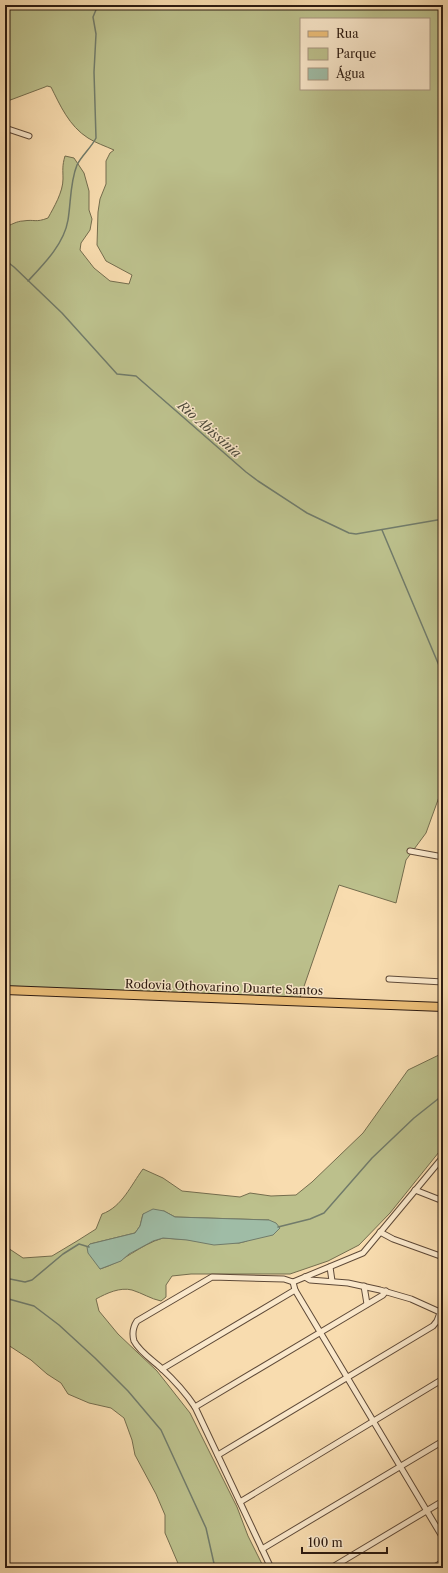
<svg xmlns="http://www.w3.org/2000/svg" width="448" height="1573" viewBox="0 0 448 1573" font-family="'Libre Caslon Text',serif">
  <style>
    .green { fill: #bcc08c; stroke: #746d4e; fill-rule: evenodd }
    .water { fill: #9fbca6; stroke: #717b6a }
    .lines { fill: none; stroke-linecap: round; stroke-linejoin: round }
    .stream { stroke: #717b6a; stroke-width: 1.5 }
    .street-casing { stroke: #5f4a38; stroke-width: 7 }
    .primary-casing { stroke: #2c1a10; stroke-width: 10 }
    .street { stroke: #fae8cb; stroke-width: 5 }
    .primary { stroke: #ecbe78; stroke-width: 8 }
    .labels { text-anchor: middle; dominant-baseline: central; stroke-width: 3; stroke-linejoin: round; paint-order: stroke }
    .street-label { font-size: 12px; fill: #2c1a10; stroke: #fae8cb }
    .water-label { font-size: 13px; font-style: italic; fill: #4e4b3d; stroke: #fae8cb }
  </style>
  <rect width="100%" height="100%" fill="#f8dcaf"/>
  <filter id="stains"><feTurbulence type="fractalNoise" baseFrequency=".005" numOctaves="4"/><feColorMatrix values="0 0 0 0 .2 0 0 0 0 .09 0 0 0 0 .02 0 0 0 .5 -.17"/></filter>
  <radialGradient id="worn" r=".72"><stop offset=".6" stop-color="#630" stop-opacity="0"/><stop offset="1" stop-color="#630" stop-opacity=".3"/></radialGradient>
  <g class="green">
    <path d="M 5,5 L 443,5 L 443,786 L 426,833 L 406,860 L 396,903 L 339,885 L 300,998 L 5,987 L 5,227 C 11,225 17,221 23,221 C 35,219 35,223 48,218 C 54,207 63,192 63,179 C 63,170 62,166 65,156 L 74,158 L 84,173 L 89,191 L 89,210 L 92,219 L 90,230 L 81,243 L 80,250 L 94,268 L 110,281 L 129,284 L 132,275 L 106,261 L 97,245 L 98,212 L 100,199 L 106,184 L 106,161 L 110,153 L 114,150 C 105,146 96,143 88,138 C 69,126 60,105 51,87 L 47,86 L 45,87 L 5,102 ZM 301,19 L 429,19 L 429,89 L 301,89 Z"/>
    <path d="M 443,1053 L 443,1147 L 390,1213 L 359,1245 L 328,1261 L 290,1274 L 191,1274 L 172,1276 L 166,1285 L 166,1297 L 161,1301 C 151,1299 142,1293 132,1290 C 120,1287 107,1293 96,1299 L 99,1311 L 118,1334 L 157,1371 L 190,1413 L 237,1507 L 248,1536 L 264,1568 L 180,1568 L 165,1533 L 165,1515 L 156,1494 L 135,1455 L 132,1440 L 124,1418 L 111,1408 L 89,1403 L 68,1394 L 61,1383 L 47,1374 L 31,1360 L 5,1343 L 5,1246 L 23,1258 L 52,1256 L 77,1241 L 96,1229 L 102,1214 C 122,1207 131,1185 143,1169 L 163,1178 L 182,1191 L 240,1197 L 250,1193 L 271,1196 L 296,1195 L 312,1182 L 363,1133 L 408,1070 ZM 164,1211 L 175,1217 L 269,1220 L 247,1241 L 239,1243 L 163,1238 C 139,1245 124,1262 100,1269 L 90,1244 L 135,1233 L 140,1226 L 143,1214 Z"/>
  </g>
  <polygon class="water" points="153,1209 164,1211 175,1217 269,1220 276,1223 280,1228 273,1235 239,1243 214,1245 187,1240 163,1238 153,1241 129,1254 121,1261 100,1269 88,1253 87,1247 90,1244 135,1233 140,1226 143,1214"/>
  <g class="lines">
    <g class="stream">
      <polyline points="5,260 14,267 62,313 117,374 136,376 246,472 258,481 307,513 349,533 356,534 443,519"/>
      <path d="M 28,281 C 44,264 64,244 68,220 C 71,202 70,182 77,165 C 82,155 91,148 96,138 L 94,72 L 96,34 L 93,17 L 98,5"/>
      <polyline points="382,530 443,675"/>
      <polyline points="278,1227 310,1219 324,1213 372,1158 414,1118 443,1095"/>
      <polyline points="5,1278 25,1282 32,1280 63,1254 79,1244 89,1247"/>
      <polyline points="5,1298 34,1306 59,1325 95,1358 128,1391 161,1430 206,1528 215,1568"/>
    </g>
    <g class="street-casing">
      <g id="street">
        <polyline points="5,128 29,136"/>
        <polyline points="410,851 443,857"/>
        <polyline points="389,979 443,982"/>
        <polyline points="415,1190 443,1201"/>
        <polyline points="380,1232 393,1239 443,1257"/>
        <polyline points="330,1267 332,1281"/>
        <polyline points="305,1277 310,1280 348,1283 380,1290 411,1299 442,1313"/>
        <polyline points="293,1282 295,1290 443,1538"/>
        <polyline points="364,1286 367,1304"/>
        <polyline points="162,1369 295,1290"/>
        <polyline points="195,1407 383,1295 386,1291"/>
        <polyline points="218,1455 433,1326 437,1321 443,1305"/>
        <polyline points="240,1502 443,1379"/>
        <polyline points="262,1549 443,1441"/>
        <path d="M 271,1568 L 195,1407 C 186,1393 173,1379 160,1367 C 152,1360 139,1351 134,1341 C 132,1334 133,1327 137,1321 L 212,1277 L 284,1279 L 293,1282 L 363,1253 L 443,1157"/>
        <polyline points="331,1568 443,1501"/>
        <polyline points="433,1568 443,1562"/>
      </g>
    </g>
    <g class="primary-casing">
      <polyline id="primary" points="5,990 443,1007"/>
    </g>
    <use href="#street" class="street"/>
    <use href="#primary" class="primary"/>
  </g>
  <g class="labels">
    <g class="street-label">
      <text transform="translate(224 987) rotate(2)">Rodovia Othovarino Duarte Santos</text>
    </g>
    <g class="water-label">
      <text transform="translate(210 429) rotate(41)">Rio Abissínia</text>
    </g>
  </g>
  <rect width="448" height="1573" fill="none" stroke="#f8dcaf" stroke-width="20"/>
  <rect x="6" y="6" width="436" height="1561" fill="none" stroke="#2c1a10" stroke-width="2"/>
  <rect x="10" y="10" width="428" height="1553" fill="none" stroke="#2c1a10"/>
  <rect x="300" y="18" width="130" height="72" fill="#fae8cb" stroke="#a89680"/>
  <rect x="308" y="31" width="20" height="6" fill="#ecbe78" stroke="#a89680"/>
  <text x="336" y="38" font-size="12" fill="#2c1a10">Rua</text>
  <rect x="308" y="48" width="20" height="12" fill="#bcc08c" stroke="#a89680"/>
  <text x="336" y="58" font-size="12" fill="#2c1a10">Parque</text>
  <rect x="308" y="68" width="20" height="12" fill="#9fbca6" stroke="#a89680"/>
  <text x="336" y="78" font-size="12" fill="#2c1a10">Água</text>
  <path d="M302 1547v6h85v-6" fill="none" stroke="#2c1a10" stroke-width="2"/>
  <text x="308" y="1547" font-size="12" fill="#2c1a10" stroke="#fae8cb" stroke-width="3" paint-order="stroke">100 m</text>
  <rect width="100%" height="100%" filter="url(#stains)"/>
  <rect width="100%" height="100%" fill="url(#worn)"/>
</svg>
